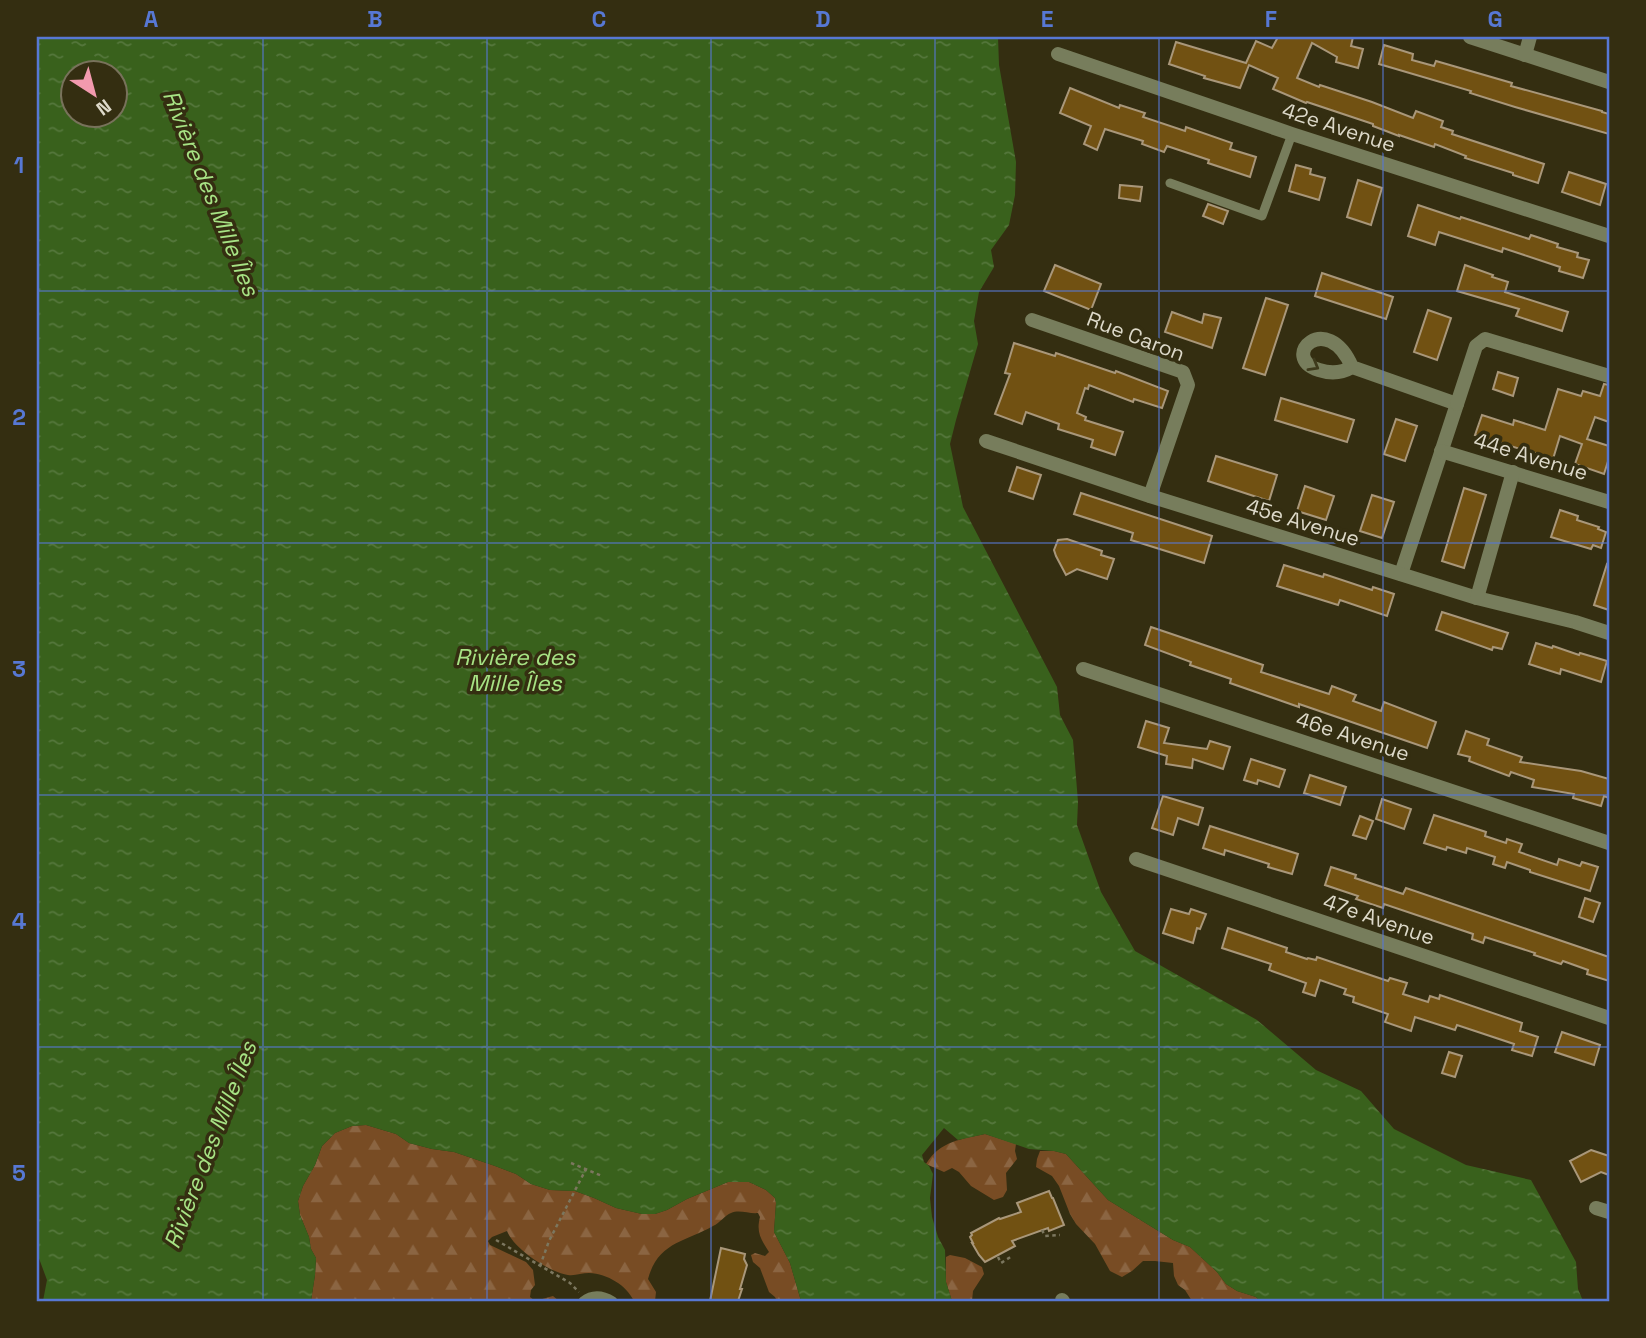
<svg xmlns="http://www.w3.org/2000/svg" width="1646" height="1338" viewBox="0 0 1646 1338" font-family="'Space Grotesk',sans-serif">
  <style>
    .forest { fill: url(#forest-firs) }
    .water { fill: url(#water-ripples); fill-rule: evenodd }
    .building { fill: #715112; stroke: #a9977a; stroke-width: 2 }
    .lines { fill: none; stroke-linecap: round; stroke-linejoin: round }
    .path { stroke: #7c775f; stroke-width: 2.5; stroke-dasharray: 3.5 3.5; stroke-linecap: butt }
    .service { stroke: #777d5c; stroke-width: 9 }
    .minor { stroke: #777d5c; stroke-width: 14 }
    .oneway { stroke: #3e3a1c }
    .grid { fill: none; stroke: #5778d4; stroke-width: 2; stroke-opacity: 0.55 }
    .labels { text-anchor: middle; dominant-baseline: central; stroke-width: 7; stroke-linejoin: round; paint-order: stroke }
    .street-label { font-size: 21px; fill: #ddd9c9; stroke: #342e11 }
    .water-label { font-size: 23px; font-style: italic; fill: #a7e384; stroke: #342e11 }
    .neatline { fill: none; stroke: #5778d4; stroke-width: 2.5 }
    .grid-label { font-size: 23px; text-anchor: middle; font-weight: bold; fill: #5778d4 }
  </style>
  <defs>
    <pattern id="forest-firs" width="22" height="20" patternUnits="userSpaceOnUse" patternTransform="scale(1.75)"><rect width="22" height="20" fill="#784c24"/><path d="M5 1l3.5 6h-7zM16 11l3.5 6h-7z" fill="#8b6542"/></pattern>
    <pattern id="water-ripples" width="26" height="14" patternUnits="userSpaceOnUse" patternTransform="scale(1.75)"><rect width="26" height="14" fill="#39611c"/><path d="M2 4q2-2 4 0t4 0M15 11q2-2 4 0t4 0" fill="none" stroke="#55773c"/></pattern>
  </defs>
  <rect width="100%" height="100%" fill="#342e11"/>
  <g class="forest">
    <path d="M 366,1125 L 396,1134 L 409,1143 L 432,1149 L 454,1152 L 495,1166 L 516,1174 L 531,1184 L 550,1190 L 575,1191 L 594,1198 L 616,1208 L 642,1214 L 655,1214 L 667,1210 L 687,1199 L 728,1182 L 749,1182 L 766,1190 L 775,1198 L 776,1203 L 774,1232 L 790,1263 L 801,1301 L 777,1301 L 775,1297 L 769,1292 L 760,1268 L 753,1262 L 751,1255 L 755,1253 L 765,1256 L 769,1252 C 761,1239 756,1233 760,1217 L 758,1213 C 749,1214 739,1209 731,1213 C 725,1215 720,1223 713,1226 C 685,1242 658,1242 648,1279 L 656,1292 L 655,1301 L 634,1301 C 626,1285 608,1274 589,1273 C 582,1273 575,1276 568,1275 C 549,1272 514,1249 507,1231 L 492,1237 L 488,1241 L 490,1245 L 526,1262 L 533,1270 L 535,1285 L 531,1290 L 530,1297 L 535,1301 L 553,1296 L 559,1301 L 311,1301 L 315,1275 L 316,1258 L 311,1249 L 309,1237 L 300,1215 L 298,1201 L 303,1186 L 315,1165 L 322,1146 L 335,1133 L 352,1126 Z"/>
    <path d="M 985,1134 L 1016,1144 L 1015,1151 L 1017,1159 L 1006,1173 L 1007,1190 L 1003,1197 L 994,1200 L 971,1186 L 959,1172 L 952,1168 L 944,1172 L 926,1164 C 940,1141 962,1139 985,1134 Z"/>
    <polygon points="1040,1151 1054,1151 1066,1154 1108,1200 1173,1240 1190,1247 1217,1272 1226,1284 1237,1291 1256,1297 1260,1301 1192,1301 1185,1290 1178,1285 1174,1276 1173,1263 1155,1261 1143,1261 1132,1271 1122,1277 1110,1271 1095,1244 1076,1224 1070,1214 1059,1186 1052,1176 1036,1167 1037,1159"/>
    <polygon points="950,1255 965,1258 982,1267 984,1274 973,1291 972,1301 952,1301 946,1282 946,1257"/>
  </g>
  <path class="water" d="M 37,37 L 998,37 L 999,65 L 1016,162 L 1015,195 L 1009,225 L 991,250 L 994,267 L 979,292 L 974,321 L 978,344 L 956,420 L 950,444 L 963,507 L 1057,687 L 1060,715 L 1073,740 L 1078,802 L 1077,825 L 1101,892 L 1135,951 L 1257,1020 L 1316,1070 L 1361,1091 L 1394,1129 L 1466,1165 L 1531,1180 L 1576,1262 L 1578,1289 L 1583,1301 L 1260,1301 L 1256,1297 L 1237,1291 L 1226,1284 L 1217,1272 L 1190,1247 L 1173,1240 L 1108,1200 L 1066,1154 L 1054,1151 L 1029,1149 L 985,1134 L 958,1140 L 944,1128 L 922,1155 L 924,1162 L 929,1166 L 933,1174 L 930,1198 L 932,1217 L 938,1237 L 945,1250 L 946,1282 L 952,1301 L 801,1301 L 790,1263 L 774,1232 L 776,1203 L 775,1198 L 766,1190 L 749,1182 L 728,1182 L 687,1199 L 667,1210 L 655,1214 L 642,1214 L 616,1208 L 594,1198 L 575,1191 L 550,1190 L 531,1184 L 516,1174 L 495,1166 L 454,1152 L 432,1149 L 409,1143 L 396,1134 L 366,1125 L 352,1126 L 335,1133 L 322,1146 L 315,1165 L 303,1186 L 298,1201 L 300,1215 L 309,1237 L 311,1249 L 316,1258 L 315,1275 L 311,1301 L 43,1301 L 47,1280 L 37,1253 ZM 74,74 L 116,74 L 116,116 L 74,116 Z"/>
  <g class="building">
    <polygon points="1278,37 1353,37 1351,46 1363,49 1358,68 1336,62 1337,57 1312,43 1297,78 1319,87 1320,85 1372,102 1413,118 1416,111 1443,121 1441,127 1453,131 1452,134 1544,164 1538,183 1513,175 1513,173 1465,158 1466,156 1435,144 1434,147 1399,135 1399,136 1373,126 1373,124 1307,102 1306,103 1273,89 1278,78 1249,65 1240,88 1204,78 1205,76 1169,64 1176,42 1246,63 1256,41 1272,48"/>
    <polygon points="1384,45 1413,54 1412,60 1434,66 1436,61 1512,83 1511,86 1602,111 1602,112 1609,114 1609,134 1515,107 1470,93 1471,91 1379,64"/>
    <polygon points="1070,88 1119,108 1120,105 1145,113 1143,117 1185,131 1186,127 1232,143 1230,149 1256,157 1250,177 1208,163 1209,160 1167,146 1164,152 1142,144 1143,141 1105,129 1097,150 1084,144 1091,126 1060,113"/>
    <polygon points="1296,165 1311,169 1310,174 1325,178 1319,200 1289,191"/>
    <polygon points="1569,172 1606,184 1600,205 1562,192"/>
    <polygon points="1358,180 1382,188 1371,225 1347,217"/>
    <polygon points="1120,185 1142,187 1140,201 1119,198"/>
    <polygon points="1208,204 1228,211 1223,224 1203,216"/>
    <polygon points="1418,205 1460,219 1461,217 1529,239 1531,235 1558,244 1557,247 1578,253 1577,257 1589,260 1583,278 1559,271 1560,267 1503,248 1502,252 1439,232 1435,245 1408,236"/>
    <polygon points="1055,265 1101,284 1091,310 1044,291"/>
    <polygon points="1465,265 1493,275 1492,277 1508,282 1505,292 1568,312 1562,331 1516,316 1519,309 1457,291"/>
    <polygon points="1322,273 1393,297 1386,319 1315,296"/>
    <polygon points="1266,298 1288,305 1265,375 1243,368"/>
    <polygon points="1428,310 1451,318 1437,360 1414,352"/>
    <polygon points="1172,312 1202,323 1204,314 1221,318 1212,348 1165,332"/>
    <polygon points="1014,343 1055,356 1056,353 1115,373 1116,371 1168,391 1162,408 1134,399 1133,402 1089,385 1088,389 1085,388 1077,413 1086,417 1085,420 1123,432 1115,455 1091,447 1093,440 1058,429 1059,424 1026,412 1022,424 995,414 1010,374 1005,373"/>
    <polygon points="1498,372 1518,378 1513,396 1493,389"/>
    <polygon points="1604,384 1609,385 1609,422 1595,417 1587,439 1609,446 1609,458 1604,474 1575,464 1582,444 1560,436 1553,459 1475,435 1482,415 1513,425 1514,420 1545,430 1558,389 1581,396 1583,391 1600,396"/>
    <polygon points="1281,398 1354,420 1347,442 1275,420"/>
    <polygon points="1396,419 1417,426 1405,461 1384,454"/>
    <polygon points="1216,456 1277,475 1269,501 1208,481"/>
    <polygon points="1017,467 1041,475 1033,499 1009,491"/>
    <polygon points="1305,486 1334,496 1326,520 1297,511"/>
    <polygon points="1464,488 1486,495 1464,568 1442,561"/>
    <polygon points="1081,493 1212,536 1204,563 1131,540 1133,533 1074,514"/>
    <polygon points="1372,495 1394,502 1382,538 1360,531"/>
    <polygon points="1560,510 1578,516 1577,520 1599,527 1598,529 1606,532 1601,548 1593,545 1591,549 1551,537"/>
    <polygon points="1067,539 1102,551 1101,555 1114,559 1107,579 1077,569 1066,575 1056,556 1054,550 1058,540"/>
    <polygon points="1607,564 1609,565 1609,610 1594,605"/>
    <polygon points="1284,565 1323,577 1324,574 1372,590 1373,587 1394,594 1387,616 1340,600 1338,605 1277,586"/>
    <polygon points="1442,612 1508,633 1502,649 1493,647 1492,650 1436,630"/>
    <polygon points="1151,627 1263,665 1261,672 1292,682 1329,694 1332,686 1356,695 1353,701 1381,711 1384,702 1436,722 1427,748 1299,704 1299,707 1230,683 1231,679 1190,665 1191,662 1145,645"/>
    <polygon points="1536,643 1552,648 1553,646 1579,655 1580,653 1607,661 1601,682 1561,669 1560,674 1529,664"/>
    <polygon points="1146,721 1169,728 1164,743 1207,749 1210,741 1230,747 1223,769 1193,759 1192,768 1166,764 1167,756 1138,747"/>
    <polygon points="1466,731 1489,739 1487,745 1522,757 1520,762 1581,771 1609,779 1609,798 1604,796 1601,806 1573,798 1574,794 1532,787 1534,780 1511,772 1509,776 1469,761 1470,757 1458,754"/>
    <polygon points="1251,759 1285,770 1279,787 1258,780 1257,784 1244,780"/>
    <polygon points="1310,775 1346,787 1340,805 1304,793"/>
    <polygon points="1163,796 1203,808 1198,825 1178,818 1173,835 1152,828"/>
    <polygon points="1382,799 1411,809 1404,829 1376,819"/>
    <polygon points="1434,815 1486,832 1485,836 1506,843 1507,839 1522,844 1519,852 1557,865 1559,859 1580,866 1582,862 1598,867 1590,891 1530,872 1530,870 1507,862 1505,868 1493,864 1495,857 1467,848 1466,853 1447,847 1446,850 1424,843"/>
    <polygon points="1360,816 1373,821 1366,839 1353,835"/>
    <polygon points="1210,826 1298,854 1292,874 1268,867 1269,864 1225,850 1224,855 1203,848"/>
    <polygon points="1331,867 1356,875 1355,878 1403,894 1406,888 1609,957 1609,981 1587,974 1588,970 1563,961 1561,964 1534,955 1535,953 1485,937 1483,943 1472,939 1473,934 1384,904 1383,908 1356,899 1358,896 1325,885"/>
    <polygon points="1585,898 1600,903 1593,922 1579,917"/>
    <polygon points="1171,909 1189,914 1191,909 1206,914 1200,929 1197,928 1193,943 1163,933"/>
    <polygon points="1228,928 1287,948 1286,952 1307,959 1308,958 1316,960 1317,957 1388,981 1390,978 1407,983 1403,994 1428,1002 1430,996 1439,999 1440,995 1522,1023 1520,1031 1538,1037 1532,1056 1512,1050 1514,1044 1457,1025 1455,1030 1415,1017 1411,1031 1385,1022 1388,1014 1353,1002 1354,997 1344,994 1346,989 1320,980 1315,996 1303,992 1306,983 1269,970 1271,964 1222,948"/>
    <polygon points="1562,1032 1600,1045 1594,1065 1555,1052"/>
    <polygon points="1449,1052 1462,1056 1455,1077 1442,1073"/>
    <polygon points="1591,1150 1609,1156 1609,1175 1601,1172 1581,1182 1570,1161"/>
    <polygon points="1049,1191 1052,1198 1053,1198 1064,1225 1049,1231 1048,1228 1012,1241 1015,1246 985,1262 979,1255 972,1243 973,1243 970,1237 972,1235 971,1233 999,1218 1000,1219 1021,1212 1017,1203"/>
    <polygon points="721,1248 745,1254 744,1259 747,1265 740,1289 742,1289 738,1301 710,1301"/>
  </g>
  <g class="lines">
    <g class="path">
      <polyline points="571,1163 602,1176"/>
      <polyline points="1042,1230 1045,1236 1060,1235"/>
      <polyline points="496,1240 570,1283 579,1292"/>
      <polyline points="998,1257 1001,1263 1012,1256"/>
      <polyline points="540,1266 549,1241 586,1169"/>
    </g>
    <g class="service">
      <polyline points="1170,183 1262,216 1292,134"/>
      <path d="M 583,1301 C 593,1293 603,1295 613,1301"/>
    </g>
    <g class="minor">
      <polyline points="1470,37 1609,82"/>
      <polyline points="1058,54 1292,134 1609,236"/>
      <polyline points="1525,55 1530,37"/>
      <polyline points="1032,320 1183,372 1188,385 1150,496"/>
      <path d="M 1352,367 C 1327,309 1278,357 1319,370 C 1331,374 1342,373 1352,367 L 1457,404 L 1401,574"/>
      <polyline points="1457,404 1476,346 1485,339 1609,376"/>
      <polyline points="986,441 1150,496 1477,598 1575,622 1609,633"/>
      <polyline points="1441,451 1609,502"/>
      <polyline points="1477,598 1513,472"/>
      <polyline points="1083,669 1609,843"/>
      <polyline points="1136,859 1609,1018"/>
      <polyline points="1596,1208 1609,1212"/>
      <polyline points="1062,1300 1063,1301"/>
    </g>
  </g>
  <defs><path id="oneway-chevron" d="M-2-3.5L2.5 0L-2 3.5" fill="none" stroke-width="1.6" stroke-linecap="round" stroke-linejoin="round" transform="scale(1.75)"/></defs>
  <use class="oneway" href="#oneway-chevron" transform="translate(1314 366) rotate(30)"/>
  <path class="grid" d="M 263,37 L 263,1301M 487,37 L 487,1301M 711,37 L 711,1301M 935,37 L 935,1301M 1159,37 L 1159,1301M 1383,37 L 1383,1301M 37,291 L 1609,291M 37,543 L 1609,543M 37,795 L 1609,795M 37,1047 L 1609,1047"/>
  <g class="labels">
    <g class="street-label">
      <text transform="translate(1339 127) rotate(18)">42e Avenue</text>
      <text transform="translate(1136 336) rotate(21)">Rue Caron</text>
      <text transform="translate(1531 456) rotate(17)">44e Avenue</text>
      <text transform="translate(1303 522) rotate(17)">45e Avenue</text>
      <text transform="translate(1353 736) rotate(18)">46e Avenue</text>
      <text transform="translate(1379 919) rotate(19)">47e Avenue</text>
    </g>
    <g class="water-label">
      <text transform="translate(211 193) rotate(68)">Rivière des Mille Îles</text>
      <text x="515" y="657">Rivière des<tspan x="515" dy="26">Mille Îles</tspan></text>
      <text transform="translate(210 1145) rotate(-69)">Rivière des Mille Îles</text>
    </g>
  </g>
  <rect width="1646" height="1338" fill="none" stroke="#342e11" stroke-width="77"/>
  <g transform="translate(94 94) rotate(144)"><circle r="33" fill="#342e11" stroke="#78725b" stroke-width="2"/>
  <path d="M0-5L12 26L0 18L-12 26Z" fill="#f29aae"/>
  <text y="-10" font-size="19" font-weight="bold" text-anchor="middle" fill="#ddd9c9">N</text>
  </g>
  <rect x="38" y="38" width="1570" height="1262" class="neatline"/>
  <g class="grid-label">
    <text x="151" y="27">A</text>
    <text x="375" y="27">B</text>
    <text x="599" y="27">C</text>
    <text x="823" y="27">D</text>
    <text x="1047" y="27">E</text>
    <text x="1271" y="27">F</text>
    <text x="1495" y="27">G</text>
    <text x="19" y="173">1</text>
    <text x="19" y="425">2</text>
    <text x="19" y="677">3</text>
    <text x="19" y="929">4</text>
    <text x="19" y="1181">5</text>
  </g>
</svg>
